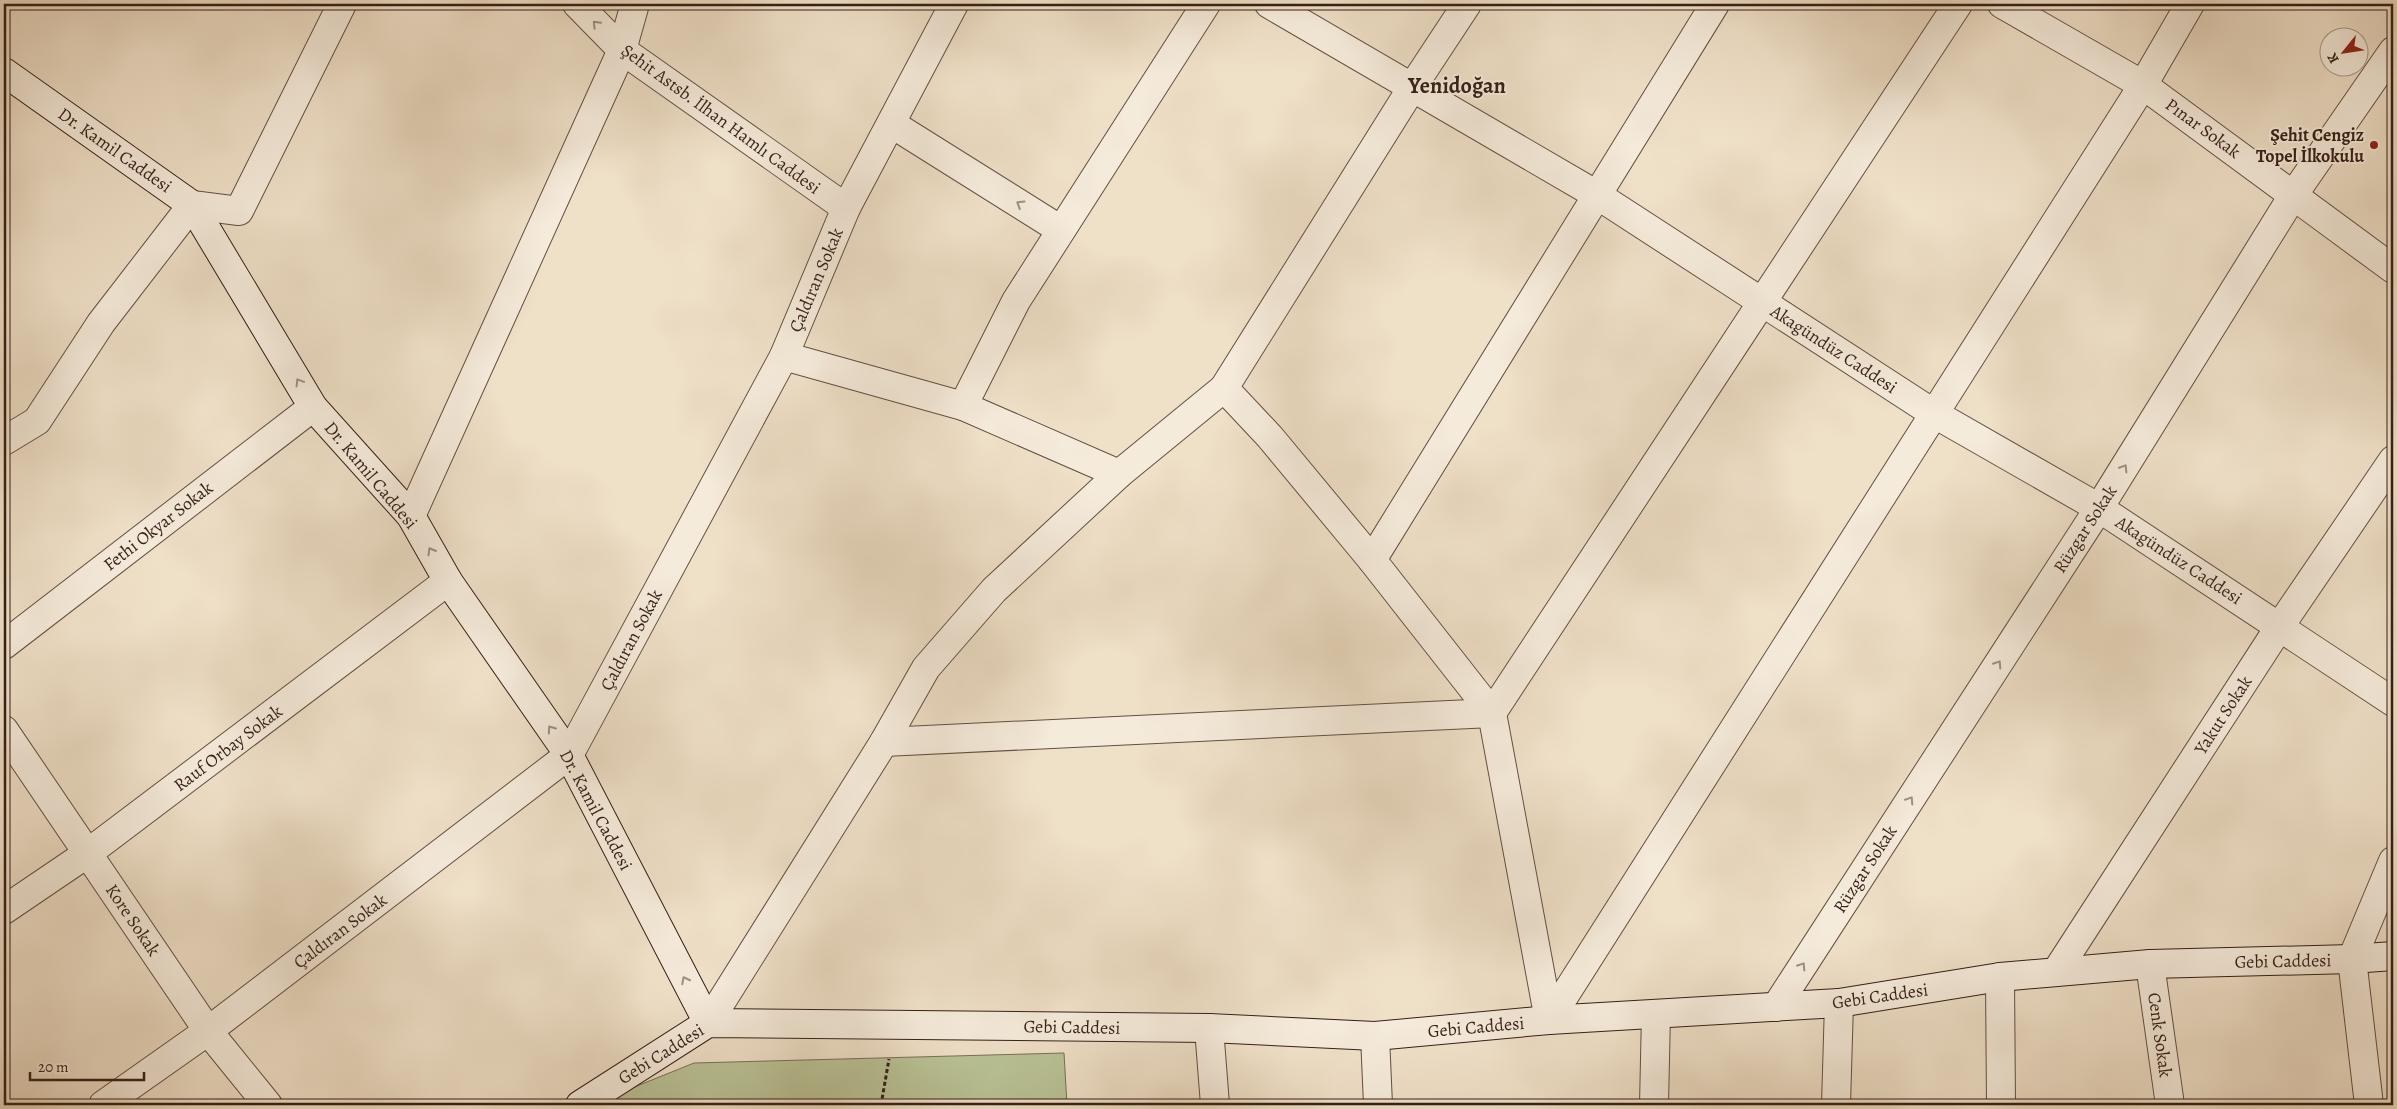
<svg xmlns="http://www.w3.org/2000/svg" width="2397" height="1109" viewBox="0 0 2397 1109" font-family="Alegreya,serif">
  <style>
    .green { fill: #b9c296; stroke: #787056 }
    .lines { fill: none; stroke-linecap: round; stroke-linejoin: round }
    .street-casing { stroke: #644f43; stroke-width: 30 }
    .secondary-casing { stroke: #361f17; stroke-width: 30 }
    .path { stroke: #361f17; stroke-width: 3; stroke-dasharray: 4 2.5; stroke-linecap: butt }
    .street { stroke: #f5ebdb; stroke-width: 28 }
    .secondary { stroke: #f5ebdb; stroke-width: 28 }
    .oneway { stroke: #9f8f83 }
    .poi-dot { fill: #8f2418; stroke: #f5ebdb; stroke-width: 2 }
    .labels { text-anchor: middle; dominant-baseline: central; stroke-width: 4; stroke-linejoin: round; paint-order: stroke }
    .street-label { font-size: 18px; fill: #361f17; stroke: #f5ebdb }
    .poi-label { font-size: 18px; font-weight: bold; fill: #361f17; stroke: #f5ebdb; text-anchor: end }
    .district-label { font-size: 22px; font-weight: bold; fill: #361f17; stroke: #f5ebdb }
  </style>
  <rect width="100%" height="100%" fill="#efe0c8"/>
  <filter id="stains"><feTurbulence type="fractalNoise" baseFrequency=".004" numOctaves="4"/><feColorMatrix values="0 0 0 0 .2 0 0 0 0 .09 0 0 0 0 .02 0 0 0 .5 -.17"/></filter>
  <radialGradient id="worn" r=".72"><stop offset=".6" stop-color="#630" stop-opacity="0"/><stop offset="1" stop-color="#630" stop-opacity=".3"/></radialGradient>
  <polygon class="green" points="1064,1053 1067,1105 606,1105 622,1092 694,1063"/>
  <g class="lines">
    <g class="street-casing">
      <g id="street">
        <polyline points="577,4 622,50 846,208"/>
        <polyline points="1269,4 1597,195 1933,413 2099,508 2393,702"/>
        <polyline points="2002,4 2143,85 2393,269"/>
        <polyline points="892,124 1061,230"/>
        <polyline points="784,356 963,406 1016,301 1206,4"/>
        <polyline points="1224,388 1270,437 1372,560 1492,713 1549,1020"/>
        <polyline points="963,406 1119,474"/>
        <polyline points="4,441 37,421 101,323 192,205 239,211 342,4"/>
        <polyline points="411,516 622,50 635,4"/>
        <polyline points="1372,560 1715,4"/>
        <polyline points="4,645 313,407"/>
        <polyline points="4,730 208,1031 268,1105"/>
        <polyline points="884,742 1492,713 1958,4"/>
        <polyline points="4,910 88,853 448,581"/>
        <polyline points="2150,964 2170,1105"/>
        <polyline points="2056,972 2280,626 2393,460"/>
        <polyline points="2000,977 2001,1105"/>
        <polyline points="1776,1007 2099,508 2294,194 2393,51"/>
        <polyline points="1549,1020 2143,85 2190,4"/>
        <polyline points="708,1023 884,742 926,668 994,590 1119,474 1224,388 1413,86 1467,4"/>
        <polyline points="1209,1028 1215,1105"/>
        <polyline points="1375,1036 1378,1105"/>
        <polyline points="103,1105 208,1031 569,755 784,356 846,208 954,4"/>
        <polyline points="1654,1105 1656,1014"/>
        <polyline points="1836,1105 1839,1003"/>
        <polyline points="2369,1105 2352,959 2393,861"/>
      </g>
    </g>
    <g class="secondary-casing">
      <g id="secondary">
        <polyline points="4,72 192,205 313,407 411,516 448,581 569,755 708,1023"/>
        <polyline points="580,1105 708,1023 1209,1028 1375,1036 1549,1020 1839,1003 2000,977 2150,964 2352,959 2393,956"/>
      </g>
    </g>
    <polyline class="path" points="881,1105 889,1059"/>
    <use href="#street" class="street"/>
    <use href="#secondary" class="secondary"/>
  </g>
  <defs><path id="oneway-chevron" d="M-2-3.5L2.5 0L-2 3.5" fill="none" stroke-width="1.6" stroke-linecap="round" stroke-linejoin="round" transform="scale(1.25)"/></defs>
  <g class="oneway">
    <use href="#oneway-chevron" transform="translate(596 24) rotate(-134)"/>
    <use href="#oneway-chevron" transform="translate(1020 204) rotate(-148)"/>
    <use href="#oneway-chevron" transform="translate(299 382) rotate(-121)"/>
    <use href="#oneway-chevron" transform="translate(2124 468) rotate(-58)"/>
    <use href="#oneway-chevron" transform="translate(431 551) rotate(-120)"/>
    <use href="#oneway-chevron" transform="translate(1998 664) rotate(-57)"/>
    <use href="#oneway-chevron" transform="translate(551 729) rotate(-125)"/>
    <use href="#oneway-chevron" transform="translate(1910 800) rotate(-57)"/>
    <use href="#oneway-chevron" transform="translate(1802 966) rotate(-57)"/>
    <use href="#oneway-chevron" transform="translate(685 980) rotate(-117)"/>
  </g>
  <circle class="poi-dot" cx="2374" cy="145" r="5"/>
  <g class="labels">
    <g class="street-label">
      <text transform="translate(721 119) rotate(36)">Şehit Astsb. İlhan Hamlı Caddesi</text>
      <text transform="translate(2203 128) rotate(36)">Pınar Sokak</text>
      <text transform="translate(115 150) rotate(35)">Dr. Kamil Caddesi</text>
      <text transform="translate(816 280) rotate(-67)">Çaldıran Sokak</text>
      <text transform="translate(1834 349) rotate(33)">Akagündüz Caddesi</text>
      <text transform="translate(371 475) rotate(50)">Dr. Kamil Caddesi</text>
      <text transform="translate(158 526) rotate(-38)">Fethi Okyar Sokak</text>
      <text transform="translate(2085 529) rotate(-57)">Rüzgar Sokak</text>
      <text transform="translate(2179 560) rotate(33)">Akagündüz Caddesi</text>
      <text transform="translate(631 640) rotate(-62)">Çaldıran Sokak</text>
      <text transform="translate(2223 715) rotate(-57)">Yakut Sokak</text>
      <text transform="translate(228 748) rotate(-37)">Rauf Orbay Sokak</text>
      <text transform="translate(596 810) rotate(62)">Dr. Kamil Caddesi</text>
      <text transform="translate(1865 869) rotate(-57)">Rüzgar Sokak</text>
      <text transform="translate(133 920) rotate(56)">Kore Sokak</text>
      <text transform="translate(340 931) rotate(-37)">Çaldıran Sokak</text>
      <text transform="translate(2283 961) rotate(-1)">Gebi Caddesi</text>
      <text transform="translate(1880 996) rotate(-8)">Gebi Caddesi</text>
      <text transform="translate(1072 1027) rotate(1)">Gebi Caddesi</text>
      <text transform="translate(1476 1027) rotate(-5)">Gebi Caddesi</text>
      <text transform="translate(2160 1035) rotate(82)">Cenk Sokak</text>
      <text transform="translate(661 1054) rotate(-32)">Gebi Caddesi</text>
    </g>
    <g class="poi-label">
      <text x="2364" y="135">Şehit Cengiz<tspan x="2364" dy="21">Topel İlkokulu</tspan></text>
    </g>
    <g class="district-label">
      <text x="1457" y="86">Yenidoğan</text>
    </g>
  </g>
  <rect width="2397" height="1109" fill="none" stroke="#efe0c8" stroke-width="20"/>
  <rect x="5" y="5" width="2387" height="1099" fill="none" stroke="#361f17" stroke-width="2.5"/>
  <rect x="10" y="10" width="2377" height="1089" fill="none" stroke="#361f17"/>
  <g transform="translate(2344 52) rotate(240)"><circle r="24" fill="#f5ebdb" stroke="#a9998d"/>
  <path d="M0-4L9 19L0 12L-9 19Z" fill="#8f2418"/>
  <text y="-8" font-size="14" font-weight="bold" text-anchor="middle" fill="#361f17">K</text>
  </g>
  <path d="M30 1072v8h114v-8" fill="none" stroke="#361f17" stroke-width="2.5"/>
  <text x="38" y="1072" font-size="15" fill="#361f17" stroke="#f5ebdb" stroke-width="4" paint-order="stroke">20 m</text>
  <rect width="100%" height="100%" filter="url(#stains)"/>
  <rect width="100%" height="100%" fill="url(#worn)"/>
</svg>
